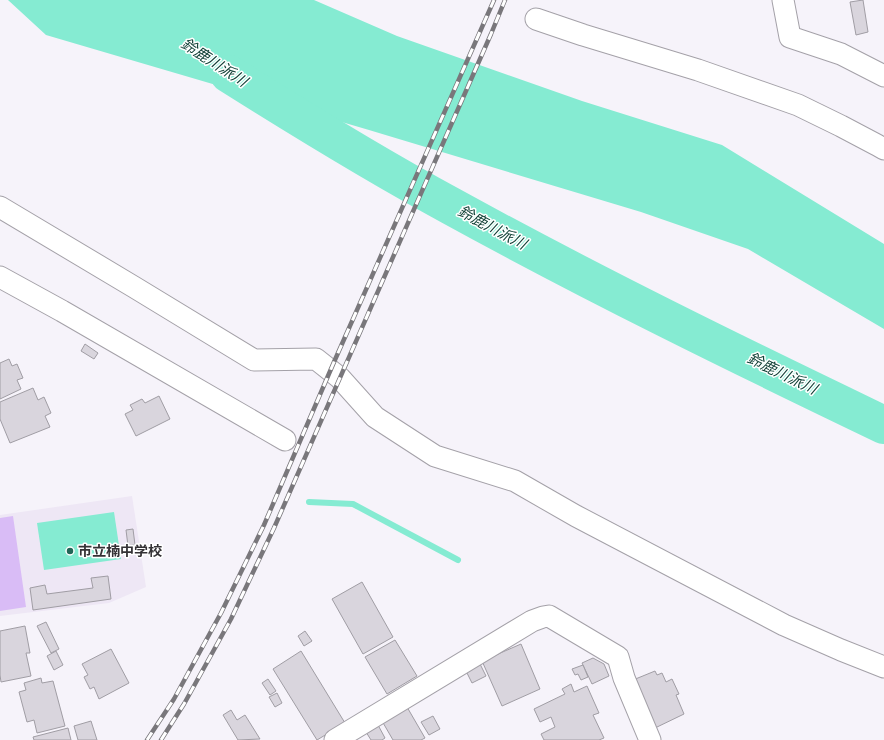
<svg xmlns="http://www.w3.org/2000/svg" width="884" height="740" viewBox="0 0 884 740" font-family="Spectral,'Noto Sans JP',serif">
  <style>
    .built { fill: #eee7f5 }
    .green { fill: #d9bcf6 }
    .water { fill: #85ebd2 }
    .lines { fill: none; stroke-linecap: round; stroke-linejoin: round }
    .stream { stroke: #85ebd2; stroke-width: 6 }
    .river { stroke: #85ebd2; stroke-width: 38 }
    .building { fill: #d9d5dd; stroke: #a09da4 }
    .minor-casing { stroke: #a4a1a8; stroke-width: 23 }
    .minor { stroke: #fff; stroke-width: 21 }
    .rail-casing { stroke: #79777b; stroke-width: 4.5 }
    .rail { stroke: #fff; stroke-width: 3; stroke-dasharray: 9; stroke-linecap: butt }
    .poi-dot { fill: #216657; stroke: #fff; stroke-width: 1.5 }
    .labels { text-anchor: middle; dominant-baseline: central; stroke-width: 3; stroke-linejoin: round; paint-order: stroke }
    .poi-label { font-size: 14px; font-weight: bold; fill: #343235; stroke: #fff; text-anchor: start }
    .water-label { font-size: 15px; font-style: italic; fill: #134238; stroke: #fff }
  </style>
  <rect width="100%" height="100%" fill="#f6f3fa"/>
  <polygon class="built" points="132,496 146,587 109,603 0,616 0,515"/>
  <polygon class="green" points="13,516 26,607 0,611 0,518"/>
  <g class="water">
    <polygon points="8,0 314,0 397,36 582,101 722,145 884,244 884,329 748,249 641,212 369,130 46,35"/>
    <polygon points="114,512 121,559 44,570 37,523"/>
  </g>
  <g class="lines">
    <polyline class="stream" points="309,502 353,504 458,560"/>
    <path class="river" d="M 229,74 C 302,120 375,165 451,206 C 593,284 738,355 884,425"/>
  </g>
  <g class="building">
    <polygon points="863,0 868,32 856,35 850,2"/>
    <polygon points="85,344 98,353 94,359 81,351"/>
    <polygon points="9,359 12,366 17,364 23,378 17,380 21,389 0,399 0,363"/>
    <polygon points="33,388 38,400 44,397 51,413 45,416 50,427 10,443 0,419 0,402"/>
    <polygon points="159,396 170,419 136,436 125,414 133,410 130,405 142,399 145,403"/>
    <polygon points="133,529 135,545 128,546 126,530"/>
    <polygon points="108,576 111,599 33,610 30,588 45,585 47,594 93,588 91,578"/>
    <polygon points="362,582 393,637 363,654 332,599"/>
    <polygon points="46,622 59,649 51,653 37,626"/>
    <polygon points="25,626 30,653 26,653 31,676 1,682 0,675 0,631"/>
    <polygon points="305,631 312,641 304,646 298,636"/>
    <polygon points="395,640 417,676 387,694 365,657"/>
    <polygon points="521,644 540,689 502,706 482,661"/>
    <polygon points="111,649 129,683 99,699 94,687 90,689 84,677 88,675 82,664"/>
    <polygon points="56,651 63,665 54,670 47,656"/>
    <polygon points="301,651 345,723 317,740 273,669"/>
    <polygon points="593,658 604,664 609,676 592,684 582,663"/>
    <polygon points="480,664 486,676 472,683 466,671"/>
    <polygon points="583,665 588,677 581,680 578,674 575,675 572,669"/>
    <polygon points="655,671 657,675 662,673 666,682 672,679 679,694 676,695 684,714 655,728 633,680"/>
    <polygon points="41,678 42,683 53,681 65,726 37,733 34,720 27,722 19,692 26,690 24,683"/>
    <polygon points="268,679 276,691 270,695 262,683"/>
    <polygon points="571,684 574,692 587,686 599,713 593,715 604,738 599,740 544,740 541,734 555,727 551,717 540,722 534,709 565,694 562,689"/>
    <polygon points="277,693 282,703 275,707 269,697"/>
    <polygon points="407,707 425,738 421,740 393,740 382,721"/>
    <polygon points="231,710 237,720 245,715 260,739 238,740 223,715"/>
    <polygon points="433,716 440,729 429,735 421,722"/>
    <polygon points="91,721 97,740 78,740 74,726"/>
    <polygon points="378,725 385,738 382,740 371,740 366,732"/>
    <polygon points="68,728 71,740 34,740 33,737"/>
  </g>
  <g class="lines">
    <g class="minor-casing">
      <g id="minor">
        <polyline points="783,0 790,37 841,54 884,76"/>
        <polyline points="536,19 583,35 698,70 798,105 841,126 877,145 884,149"/>
        <polyline points="0,207 134,287 254,360 316,359 340,378 375,417 435,456 515,481 576,516 784,625 841,650 884,667"/>
        <polyline points="0,277 62,311 285,440"/>
        <polyline points="335,740 532,621 543,617 549,616 618,657 624,678 650,740"/>
      </g>
    </g>
    <use href="#minor" class="minor"/>
    <g class="rail-casing">
      <g id="rail">
        <polyline points="147,740 174,699 221,613 264,525 334,362 494,0"/>
        <polyline points="161,740 184,704 231,619 274,528 491,34 505,0"/>
      </g>
    </g>
    <use href="#rail" class="rail"/>
  </g>
  <circle class="poi-dot" cx="70" cy="551" r="4"/>
  <g class="labels">
    <g class="poi-label">
      <text x="78" y="551">市立楠中学校</text>
    </g>
    <g class="water-label">
      <text transform="translate(214 63) rotate(33)">鈴鹿川派川</text>
      <text transform="translate(492 228) rotate(28)">鈴鹿川派川</text>
      <text transform="translate(782 374) rotate(26)">鈴鹿川派川</text>
    </g>
  </g>
</svg>
